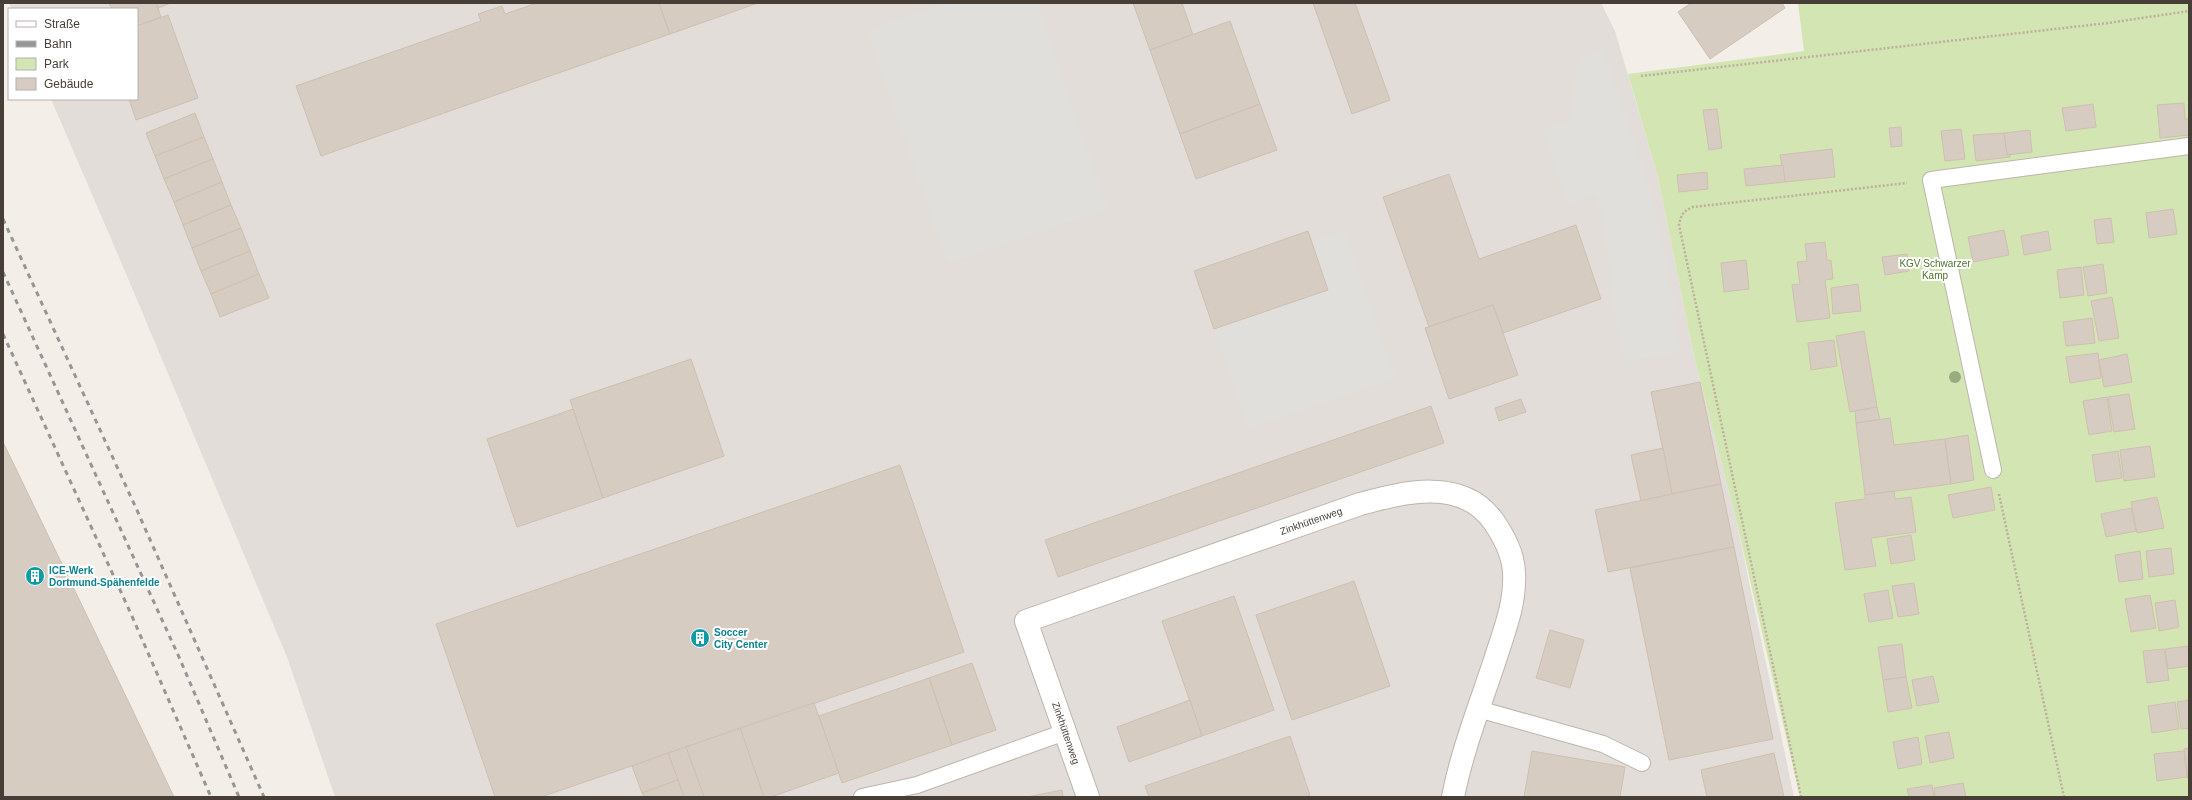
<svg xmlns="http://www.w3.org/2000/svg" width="2192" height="800" viewBox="0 0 2192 800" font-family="Helvetica,sans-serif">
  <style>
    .industrial { fill: #e2ddd9 }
    .green { fill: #d3e5b3 }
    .parking { fill: #e1dfdc }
    .building { fill: #d7ccc1; stroke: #cec0b1 }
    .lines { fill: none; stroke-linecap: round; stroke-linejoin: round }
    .service-casing { stroke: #beb5ab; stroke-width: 18 }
    .minor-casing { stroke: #beb5ab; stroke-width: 24 }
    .path { stroke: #bfaf9d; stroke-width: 2.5; stroke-dasharray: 2 2; stroke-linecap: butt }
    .service { stroke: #fff; stroke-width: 16 }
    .minor { stroke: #fff; stroke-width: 22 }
    .rail { stroke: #969696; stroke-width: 3; stroke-dasharray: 5 5; stroke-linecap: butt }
    .tree { fill: #99ab81 }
    .labels { text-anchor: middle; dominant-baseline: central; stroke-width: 4; stroke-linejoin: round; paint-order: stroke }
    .park-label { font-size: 10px; fill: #50742d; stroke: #fff }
    .street-label { font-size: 10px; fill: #463e37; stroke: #fff }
    .culture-label { font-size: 10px; font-weight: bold; fill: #0d838f; stroke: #fff; text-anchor: start }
  </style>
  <rect width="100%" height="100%" fill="#f3eee8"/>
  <polygon class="industrial" points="9,3 1601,3 1615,31 1658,177 1694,356 1735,515 1794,797 335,797 287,657 127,276 51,99 137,99 137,9 12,9"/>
  <polygon class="green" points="1798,3 2189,3 2189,797 1800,797 1735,515 1694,356 1658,177 1628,74 1804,51"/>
  <g class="parking">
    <polygon points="948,3 1037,3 1107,209 947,263 868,30"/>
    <polygon points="1603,49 1652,197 1676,310 1671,311 1680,352 1625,362 1616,321 1603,216 1596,195 1567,204 1543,131 1571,120 1578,58"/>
    <polygon points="1345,231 1395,378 1248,428 1214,329 1328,290 1311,242"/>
  </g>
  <g class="building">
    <polygon points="109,3 156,3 161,17 137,26 137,9 112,9"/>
    <polygon points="156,3 171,3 158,8"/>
    <polygon points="537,3 659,3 670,34 321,156 296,86 481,21 478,14 502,6 505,14"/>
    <polygon points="659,3 758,3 670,34"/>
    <polygon points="1133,3 1182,3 1193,35 1150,50"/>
    <polygon points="1313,3 1355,3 1390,100 1352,114"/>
    <polygon points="1691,3 1782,3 1785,8 1710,59 1678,12"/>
    <polygon points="168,15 198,98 136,120 129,99 137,99 137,26"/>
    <polygon points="1230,21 1260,104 1180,134 1150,50"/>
    <polygon points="2184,103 2185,119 2189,119 2189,135 2160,138 2157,105"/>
    <polygon points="1260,104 1277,150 1196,179 1180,134"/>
    <polygon points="2093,104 2096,127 2066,131 2062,108"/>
    <polygon points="1717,109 1722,148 1709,150 1703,110"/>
    <polygon points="195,113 204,137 155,156 146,133"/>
    <polygon points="1901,127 1902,146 1891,147 1889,128"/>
    <polygon points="1961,129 1965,159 1945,161 1941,131"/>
    <polygon points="2030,130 2032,152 2007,155 2004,133"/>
    <polygon points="2004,133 2007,155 2010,154 2010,157 1976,161 1973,135"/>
    <polygon points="204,137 213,159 164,179 155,156"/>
    <polygon points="1832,149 1835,177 1785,182 1780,155"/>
    <polygon points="213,159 222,182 174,202 164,179"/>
    <polygon points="1783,165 1785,182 1746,186 1744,169"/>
    <polygon points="1707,172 1708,189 1679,192 1677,175"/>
    <polygon points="1449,174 1479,259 1576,225 1601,299 1503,333 1493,305 1429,327 1383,197"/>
    <polygon points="222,182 231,205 183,225 174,202"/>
    <polygon points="231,205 241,228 192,248 183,225"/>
    <polygon points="2173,209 2177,234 2149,238 2146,213"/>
    <polygon points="2111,218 2114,242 2097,244 2094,220"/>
    <polygon points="241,228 250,251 201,271 192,248"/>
    <polygon points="2004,230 2009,255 1973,262 1968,237"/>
    <polygon points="1308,231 1328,290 1214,329 1194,271"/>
    <polygon points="2048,231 2051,250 2024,255 2021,236"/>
    <polygon points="1825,242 1827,260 1831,260 1833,279 1825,280 1830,318 1797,322 1792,285 1800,284 1797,262 1807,261 1805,244"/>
    <polygon points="250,251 259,274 211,294 201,271"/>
    <polygon points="1907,254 1909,271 1885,275 1882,257"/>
    <polygon points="1746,260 1749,289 1724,292 1721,263"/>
    <polygon points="2103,264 2107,293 2088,296 2083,267"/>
    <polygon points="2081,267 2084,295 2060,298 2057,270"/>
    <polygon points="259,274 269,298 220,317 211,294"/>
    <polygon points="1858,284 1861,311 1833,314 1831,288"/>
    <polygon points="2112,297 2119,338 2099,341 2091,301"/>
    <polygon points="1493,305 1518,375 1449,399 1425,328"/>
    <polygon points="2092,318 2095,343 2066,346 2063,322"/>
    <polygon points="1864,331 1877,407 1850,412 1836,336"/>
    <polygon points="1834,340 1837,366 1811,370 1808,343"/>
    <polygon points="2098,353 2101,378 2070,383 2066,357"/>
    <polygon points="2127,354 2132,382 2104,387 2099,360"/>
    <polygon points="691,359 724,456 603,498 570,400"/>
    <polygon points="1700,382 1721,484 1672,494 1651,392"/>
    <polygon points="2129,394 2135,429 2114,432 2108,397"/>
    <polygon points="2107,397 2112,431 2089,435 2083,401"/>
    <polygon points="1521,399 1526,412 1499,421 1495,408"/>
    <polygon points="1431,406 1444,443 1058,577 1045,540"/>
    <polygon points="1877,407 1880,420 1856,423 1855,411"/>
    <polygon points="573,409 603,498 517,527 487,439"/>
    <polygon points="1890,418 1894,445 1945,439 1951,484 1865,495 1856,423"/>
    <polygon points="1968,435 1974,480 1951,484 1945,439"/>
    <polygon points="3,442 133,711 174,797 3,797"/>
    <polygon points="2150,446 2155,477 2124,481 2120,450"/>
    <polygon points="1663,448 1672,494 1641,501 1631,455"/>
    <polygon points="2118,451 2122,478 2096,482 2092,455"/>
    <polygon points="900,465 964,652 541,797 495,797 436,624"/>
    <polygon points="1721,484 1734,547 1608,572 1595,510"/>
    <polygon points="1991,487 1995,510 1953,518 1948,495"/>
    <polygon points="1894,491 1895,499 1911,497 1916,532 1871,538 1876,566 1845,570 1835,503 1865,499 1865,495"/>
    <polygon points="2157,497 2164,528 2137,533 2131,502"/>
    <polygon points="2131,508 2136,531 2106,537 2101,514"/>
    <polygon points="1911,535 1915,560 1891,564 1887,539"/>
    <polygon points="1734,547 1773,739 1669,760 1630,568"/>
    <polygon points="2171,548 2174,574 2149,577 2146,551"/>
    <polygon points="2140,551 2143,579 2119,582 2115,555"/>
    <polygon points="1354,581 1390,686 1292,720 1256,615"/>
    <polygon points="1914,583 1919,614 1898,617 1892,586"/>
    <polygon points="1888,590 1893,618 1869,622 1864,594"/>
    <polygon points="2150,595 2156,628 2131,632 2125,599"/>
    <polygon points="1234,596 1274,710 1202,736 1162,621"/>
    <polygon points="2175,600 2179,627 2159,631 2155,603"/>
    <polygon points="1550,630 1584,640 1570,688 1536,678"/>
    <polygon points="1902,644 1906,677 1883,680 1878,647"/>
    <polygon points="2188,646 2189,666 2168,669 2165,649"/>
    <polygon points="2164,649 2169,680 2147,683 2143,651"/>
    <polygon points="972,663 996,730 952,745 929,678"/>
    <polygon points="1933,676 1939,702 1917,706 1912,680"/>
    <polygon points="1906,677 1912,708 1888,712 1883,680"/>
    <polygon points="929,678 952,745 842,783 819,716"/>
    <polygon points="1190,700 1202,736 1129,762 1117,727"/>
    <polygon points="2189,700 2189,728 2181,729 2177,702"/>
    <polygon points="2175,702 2179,729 2152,733 2148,706"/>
    <polygon points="814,703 839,773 771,797 764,797 740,728"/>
    <polygon points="740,728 764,797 704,797 686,747"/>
    <polygon points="1949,732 1954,758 1930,763 1925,736"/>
    <polygon points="1290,736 1310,795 1305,797 1149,797 1145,786"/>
    <polygon points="1918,737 1922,764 1898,769 1893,742"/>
    <polygon points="686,747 704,797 684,797 668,753"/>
    <polygon points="2189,748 2189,779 2188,779 2184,749"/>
    <polygon points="1532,751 1625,767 1620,797 1524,797"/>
    <polygon points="2184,751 2187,777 2157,781 2154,754"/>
    <polygon points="668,753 678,780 642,793 632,766"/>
    <polygon points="1774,753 1784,797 1707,797 1701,770"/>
    <polygon points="678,780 684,797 644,797 642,793"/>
    <polygon points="1963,783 1966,797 1935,797 1934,788"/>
    <polygon points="1932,785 1934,797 1909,797 1907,789"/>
    <polygon points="1062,790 1063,797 1027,797"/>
  </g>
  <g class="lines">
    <g class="service-casing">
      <g id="service">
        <polyline points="1993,470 1931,180 2189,146"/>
        <polyline points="1478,709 1603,744 1642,763"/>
        <polyline points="862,797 917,785 1065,732"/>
      </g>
    </g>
    <g class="minor-casing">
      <path id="minor" d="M 1088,797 L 1026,621 L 1360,504 C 1404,492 1463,477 1494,522 C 1504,537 1513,553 1514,572 C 1516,604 1503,634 1494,663 C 1479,708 1462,751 1453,797"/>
    </g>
    <g class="path">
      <polyline points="1641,76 2108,23 2189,11"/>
      <polyline points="1999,494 2064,797"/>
      <path d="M 1801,797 L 1679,225 C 1681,215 1683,211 1693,207 L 1907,183"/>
    </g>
    <use href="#service" class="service"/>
    <use href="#minor" class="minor"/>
    <g class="rail">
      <polyline points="3,219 136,508 264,797"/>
      <polyline points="3,272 179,657 239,797"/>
      <polyline points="3,334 131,614 211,797"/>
    </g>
  </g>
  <circle class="tree" cx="1955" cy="377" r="6"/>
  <defs>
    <g id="building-disc" transform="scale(1)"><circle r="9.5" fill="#0f9aa8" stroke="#fff"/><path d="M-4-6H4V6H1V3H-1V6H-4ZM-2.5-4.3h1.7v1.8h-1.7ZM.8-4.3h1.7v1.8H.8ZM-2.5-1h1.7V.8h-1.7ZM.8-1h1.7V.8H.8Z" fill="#fff"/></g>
  </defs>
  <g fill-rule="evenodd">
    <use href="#building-disc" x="35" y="576"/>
    <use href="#building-disc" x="700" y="638"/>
  </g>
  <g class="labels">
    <g class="park-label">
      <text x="1935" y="263">KGV Schwarzer<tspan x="1935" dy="12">Kamp</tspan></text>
    </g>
    <g class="street-label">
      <text transform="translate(1311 521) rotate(-19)">Zinkhüttenweg</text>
      <text transform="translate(1066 733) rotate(71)">Zinkhüttenweg</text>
    </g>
    <g class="culture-label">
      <text x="49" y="570">ICE-Werk<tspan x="49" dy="12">Dortmund-Spähenfelde</tspan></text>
      <text x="714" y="632">Soccer<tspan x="714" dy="12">City Center</tspan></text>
    </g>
  </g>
  <rect width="2192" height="800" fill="none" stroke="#463e37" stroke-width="8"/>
  <rect x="8" y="8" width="130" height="92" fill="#ffffff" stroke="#b5b2af"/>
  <rect x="16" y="21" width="20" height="6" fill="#ffffff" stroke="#b5b2af"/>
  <text x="44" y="28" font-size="12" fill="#463e37">Straße</text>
  <rect x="16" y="41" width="20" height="6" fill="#969696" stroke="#b5b2af"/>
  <text x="44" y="48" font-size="12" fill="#463e37">Bahn</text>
  <rect x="16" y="58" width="20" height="12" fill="#d3e5b3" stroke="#b5b2af"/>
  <text x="44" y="68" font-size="12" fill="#463e37">Park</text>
  <rect x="16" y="78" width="20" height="12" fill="#d7ccc1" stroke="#b5b2af"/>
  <text x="44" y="88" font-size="12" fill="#463e37">Gebäude</text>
</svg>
